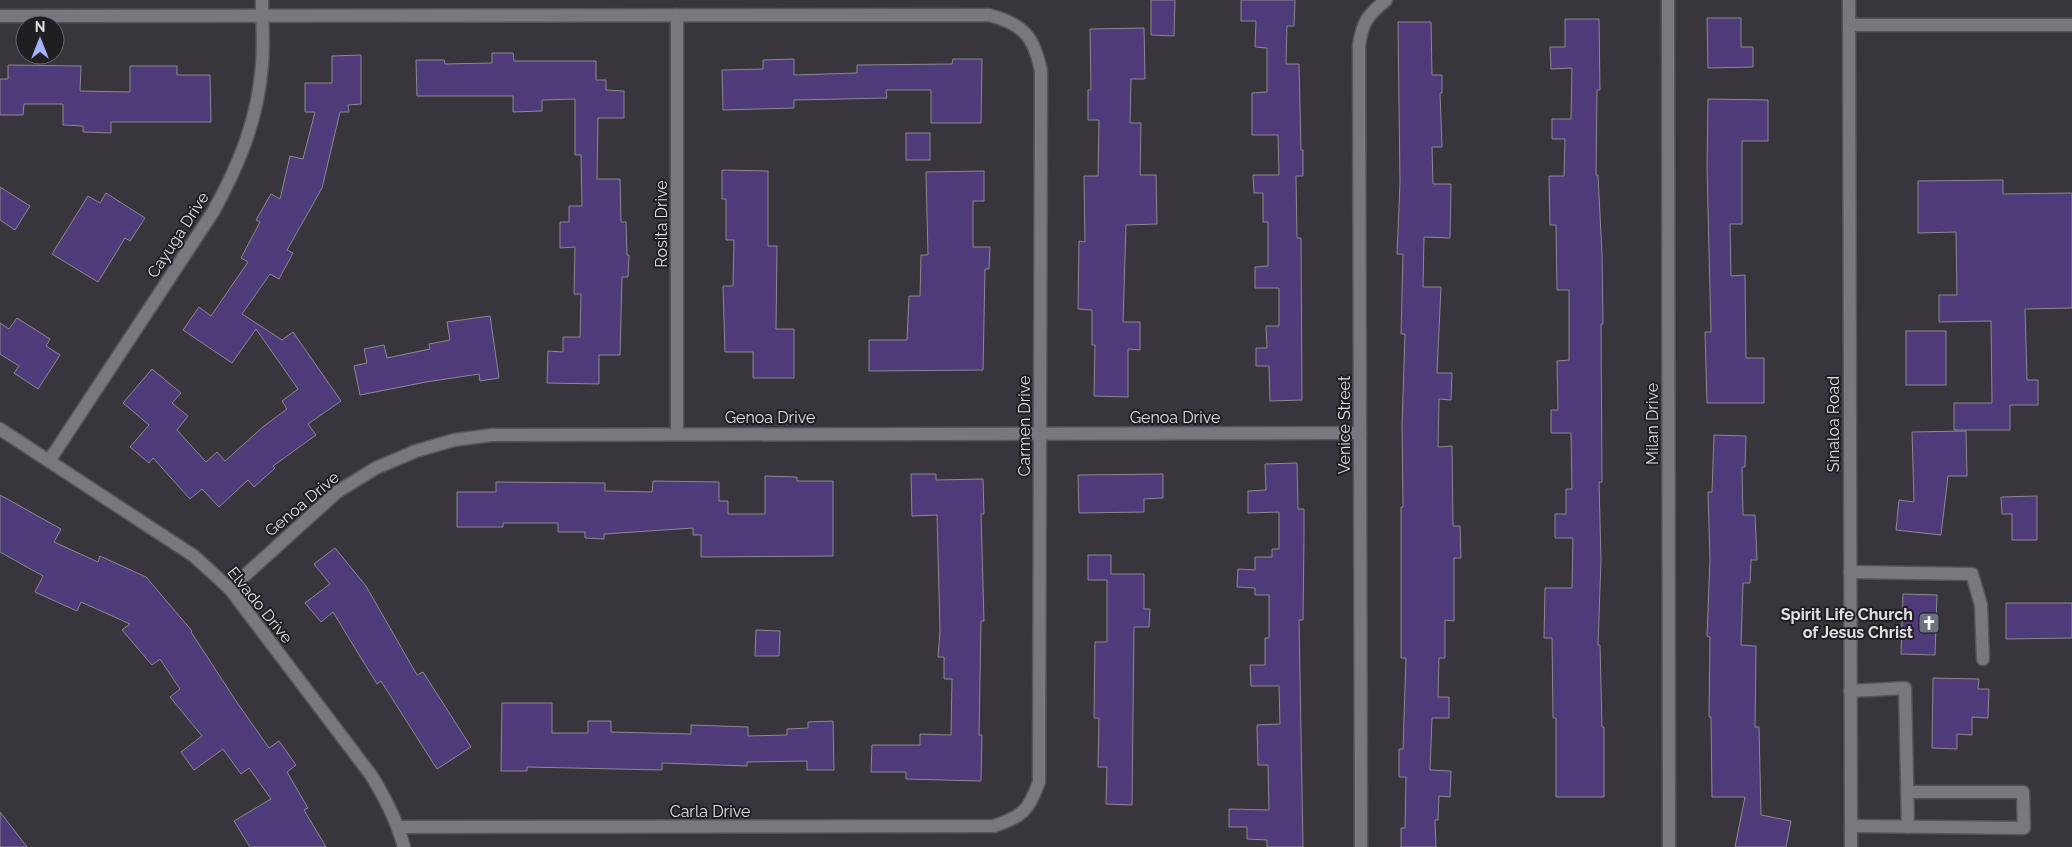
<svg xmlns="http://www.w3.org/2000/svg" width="2072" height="847" viewBox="0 0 2072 847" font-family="Raleway,sans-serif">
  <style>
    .building { fill: #4f3a7a; stroke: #8b8990 }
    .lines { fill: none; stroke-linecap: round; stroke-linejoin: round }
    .service-casing { stroke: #555459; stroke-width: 15 }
    .minor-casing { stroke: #555459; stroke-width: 15 }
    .tertiary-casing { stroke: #555459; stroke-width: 15 }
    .service { stroke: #7a787e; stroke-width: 12 }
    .minor { stroke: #7a787e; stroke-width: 12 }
    .tertiary { stroke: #7a787e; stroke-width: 12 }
    .labels { text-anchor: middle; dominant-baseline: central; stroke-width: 4; stroke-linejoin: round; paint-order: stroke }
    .street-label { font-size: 16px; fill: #e0dfe3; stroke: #1f1e21 }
    .poi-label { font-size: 16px; font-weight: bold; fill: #e0dfe3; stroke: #1f1e21; text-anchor: end }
  </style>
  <rect width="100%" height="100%" fill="#38363c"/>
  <g class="building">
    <polygon points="1151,0 1175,0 1174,36 1151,35"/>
    <polygon points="1241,0 1295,0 1294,26 1287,26 1286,64 1299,64 1301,150 1303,150 1303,176 1296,176 1297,238 1301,238 1302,400 1270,401 1269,366 1256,366 1256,348 1267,348 1266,326 1279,326 1279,288 1255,288 1255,267 1268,266 1268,222 1263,222 1263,193 1254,193 1253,175 1279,175 1278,135 1252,135 1252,93 1267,92 1267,48 1255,47 1256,21 1241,21"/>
    <polygon points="1707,18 1741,18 1741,47 1753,47 1753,67 1708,68"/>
    <polygon points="1565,19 1599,19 1600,90 1597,90 1596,175 1598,175 1602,254 1603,324 1601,324 1602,482 1599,482 1601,560 1598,645 1600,645 1602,727 1604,727 1604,797 1556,797 1556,718 1553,718 1552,638 1544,638 1545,588 1572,588 1573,538 1555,538 1555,514 1566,514 1566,489 1572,489 1571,433 1551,433 1551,410 1558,410 1557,361 1569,360 1569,290 1557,290 1556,225 1550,225 1549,176 1564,176 1565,139 1552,139 1552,119 1571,119 1572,68 1551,69 1550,47 1565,47"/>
    <polygon points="1398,22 1431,22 1432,75 1442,75 1442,93 1440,93 1442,147 1432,147 1433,184 1451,184 1450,238 1424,237 1423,287 1441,287 1437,373 1452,373 1451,400 1439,399 1438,447 1452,446 1453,526 1460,526 1461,558 1454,558 1454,621 1445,620 1445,658 1439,658 1438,697 1449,697 1449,718 1432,718 1430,770 1451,771 1450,797 1439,796 1438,820 1435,820 1436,847 1401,847 1401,828 1405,828 1406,777 1399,777 1399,749 1403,749 1406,658 1401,658 1401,507 1403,507 1402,426 1405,334 1401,334 1403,254 1397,254 1400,183"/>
    <polygon points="1144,28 1145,79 1131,79 1130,123 1141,123 1140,175 1156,175 1157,224 1126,225 1123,322 1140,322 1140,350 1128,349 1128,397 1094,396 1095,345 1092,345 1092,310 1078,309 1079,241 1085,242 1084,176 1098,176 1099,120 1088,120 1088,90 1091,90 1090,29"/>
    <polygon points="492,53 513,53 514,61 596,61 596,80 606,80 606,90 624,91 624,118 598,118 597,179 620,179 621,222 626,222 627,255 629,255 628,277 622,277 620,355 599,355 599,384 547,383 548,351 563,352 563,337 580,337 581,294 574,294 575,247 560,248 560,222 569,222 569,206 582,206 581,155 575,155 575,99 542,100 542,111 513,112 513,96 417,96 416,60 444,60 445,64 492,63"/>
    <polygon points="361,55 361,104 348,105 349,112 340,112 322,188 287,250 293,253 279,279 270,274 242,314 282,340 293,332 341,401 308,424 316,435 273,466 275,468 254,487 248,480 219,507 202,489 190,499 153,458 149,463 130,447 149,425 123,403 152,369 181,393 172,403 188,416 177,430 206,462 217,452 225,461 264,426 287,409 282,401 298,389 256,329 232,363 183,330 199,307 211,316 248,262 241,258 260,222 256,220 271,194 280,199 290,156 303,159 315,112 305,112 305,83 332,83 332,56"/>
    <polygon points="794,59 794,75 857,73 857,65 952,64 953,59 982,59 981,123 931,123 931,90 886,90 887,98 794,100 794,108 723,110 722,70 763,69 763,60"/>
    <polygon points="8,65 81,66 80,91 130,92 130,66 177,66 177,75 210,75 211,122 111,122 111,133 83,132 83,126 63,125 63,104 24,104 23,115 0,115 0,79 8,79"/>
    <polygon points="1708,99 1768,100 1768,141 1742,141 1742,224 1730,224 1731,276 1745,275 1746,358 1764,358 1764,403 1707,403 1705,332 1711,332 1707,167"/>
    <rect x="906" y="133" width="24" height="27"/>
    <polygon points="722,170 768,171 768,246 777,246 776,329 794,329 794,378 753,378 753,352 725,352 723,286 733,286 734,240 726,240 726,199 722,199"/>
    <polygon points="984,171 984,201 973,201 973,247 990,247 989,269 985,269 983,370 869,371 869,340 907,340 909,296 920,296 921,255 928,255 926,172"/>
    <polygon points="2003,180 2003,194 2072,193 2072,308 2025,309 2027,380 2038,380 2038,405 2010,405 2010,430 1954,430 1954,403 1992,403 1991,321 1939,322 1939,295 1957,295 1956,232 1918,233 1918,181"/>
    <polygon points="0,187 30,206 15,230 0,220"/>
    <polygon points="106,193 145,218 130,241 125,238 98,282 52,254 88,196 100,203"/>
    <polygon points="490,316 499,378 480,381 479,374 426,382 360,395 354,366 367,363 364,349 384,345 387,358 430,349 429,344 450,340 447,322"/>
    <polygon points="17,318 50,339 46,346 60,355 38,389 14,373 19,366 0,354 0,323 9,329"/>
    <rect x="1906" y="331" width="40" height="54"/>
    <polygon points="1966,431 1967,476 1948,476 1941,535 1896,530 1899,500 1914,502 1912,432"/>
    <polygon points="1714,435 1746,436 1745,467 1742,467 1743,515 1755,515 1757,560 1751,560 1750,583 1743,583 1741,645 1756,646 1755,727 1759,727 1761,815 1791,821 1786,847 1735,847 1745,797 1712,797 1711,717 1709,717 1710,637 1707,636 1710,559 1708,492 1712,492"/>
    <polygon points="1297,463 1298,509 1304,509 1304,535 1303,620 1299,620 1303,847 1267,847 1267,840 1247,839 1247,827 1229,827 1229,809 1269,810 1268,765 1258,765 1257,725 1280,724 1279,686 1251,686 1250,665 1265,665 1265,638 1269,638 1269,595 1255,595 1255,588 1237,587 1238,569 1255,570 1255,557 1272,557 1272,549 1279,549 1279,512 1248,513 1248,491 1266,490 1265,464"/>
    <polygon points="911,474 936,474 936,480 983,479 984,514 981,514 984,621 981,621 979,735 982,735 981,781 906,779 906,772 871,772 872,745 920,745 920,734 951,735 952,679 944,679 944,657 938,657 940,631 937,515 912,516"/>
    <polygon points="1163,474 1163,498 1144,499 1144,512 1079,513 1078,475"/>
    <polygon points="765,476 797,477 797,481 833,481 833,556 701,557 701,535 693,535 693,528 604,534 604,539 585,538 585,532 558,532 558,523 503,523 503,527 457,527 457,492 496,492 496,482 605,483 605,491 652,492 653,481 719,482 719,501 728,501 728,514 765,514"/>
    <polygon points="0,495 61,529 54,542 98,562 100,556 146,577 192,631 191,632 236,701 269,748 279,741 296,765 287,772 308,808 304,810 326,847 250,847 234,821 271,799 249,768 241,774 223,749 194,770 181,752 202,736 170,697 180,689 160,659 152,665 122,630 130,624 81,602 77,611 35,592 43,576 0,552"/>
    <polygon points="2037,496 2037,540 2012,540 2012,514 2002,514 2001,497"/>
    <polygon points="335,548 366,586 417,675 423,672 471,747 437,769 381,681 377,684 333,612 321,622 305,603 330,584 314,564"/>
    <polygon points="1088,555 1111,555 1111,574 1144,574 1144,609 1150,609 1149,627 1134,627 1132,805 1106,804 1107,767 1098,767 1099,718 1094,718 1095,642 1107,642 1107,580 1088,580"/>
    <polygon points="1903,594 1937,595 1935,655 1901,654"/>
    <polygon points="2006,603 2072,603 2072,638 2006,639"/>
    <polygon points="756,630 780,631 779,656 755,656"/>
    <polygon points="1933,678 1979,679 1978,689 1989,689 1988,718 1972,717 1972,735 1957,734 1957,749 1932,748"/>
    <polygon points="502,703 552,703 552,733 588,733 588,721 611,721 611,732 691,734 691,725 748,727 748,736 787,735 787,729 808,728 808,722 833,721 834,770 807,770 807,761 747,762 747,766 662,763 662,770 527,767 527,771 501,771"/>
    <polygon points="0,812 27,847 0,847"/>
  </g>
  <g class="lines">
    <g class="service-casing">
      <g id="service">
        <polyline points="1849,25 2072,25"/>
        <polyline points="1850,572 1972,574 1981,605 1983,659"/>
        <polyline points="1850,691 1905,688 1908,827"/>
        <polyline points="1851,826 2024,828 2023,792 1907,792"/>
      </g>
    </g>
    <g class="minor-casing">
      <g id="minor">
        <polyline points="1668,0 1669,847"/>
        <polyline points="677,15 677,434"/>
        <path d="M 0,16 L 989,15 C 1023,24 1034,36 1041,71 L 1039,782 C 1029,810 1022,817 994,826 L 398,827"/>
        <path d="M 0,429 L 194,556 L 230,589 L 371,775 C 386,799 397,821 404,847"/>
        <path d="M 49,461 L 213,212 C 239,165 258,119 262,65 C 264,44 262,21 262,0"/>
        <polyline points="230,589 337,492 376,468 416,451 454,440 492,435 1360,433"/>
        <path d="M 1361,847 L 1359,46 C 1362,22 1368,15 1386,0"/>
      </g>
    </g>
    <g class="tertiary-casing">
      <polyline id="tertiary" points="1849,0 1851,847"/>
    </g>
    <use href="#service" class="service"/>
    <use href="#minor" class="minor"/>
    <use href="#tertiary" class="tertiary"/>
  </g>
  <defs>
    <g id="church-square" transform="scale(1.125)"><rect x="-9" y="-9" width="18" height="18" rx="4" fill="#6b7280" stroke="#1f1e21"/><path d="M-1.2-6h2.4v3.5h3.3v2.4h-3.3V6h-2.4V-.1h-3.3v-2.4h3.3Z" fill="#fff"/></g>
  </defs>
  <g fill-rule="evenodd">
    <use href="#church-square" x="1929" y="623"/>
  </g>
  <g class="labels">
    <g class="street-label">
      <text transform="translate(661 224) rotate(-90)">Rosita Drive</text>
      <text transform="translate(178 235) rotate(-57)">Cayuga Drive</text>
      <text x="770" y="417">Genoa Drive</text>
      <text x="1175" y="417">Genoa Drive</text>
      <text transform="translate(1652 424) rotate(-90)">Milan Drive</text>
      <text transform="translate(1833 424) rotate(-90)">Sinaloa Road</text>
      <text transform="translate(1344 425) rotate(-90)">Venice Street</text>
      <text transform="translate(1024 426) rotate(-90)">Carmen Drive</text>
      <text transform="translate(302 504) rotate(-40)">Genoa Drive</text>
      <text transform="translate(260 605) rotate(51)">Elvado Drive</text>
      <text x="710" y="811">Carla Drive</text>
    </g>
    <g class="poi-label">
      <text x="1913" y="614">Spirit Life Church<tspan x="1913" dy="18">of Jesus Christ</tspan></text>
    </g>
  </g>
  <g transform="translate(40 40)"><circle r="24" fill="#1f1e21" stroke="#6c6b6f"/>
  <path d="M0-4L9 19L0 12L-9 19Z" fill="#a4b2fc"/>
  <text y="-8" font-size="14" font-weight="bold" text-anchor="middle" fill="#e0dfe3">N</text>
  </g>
</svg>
